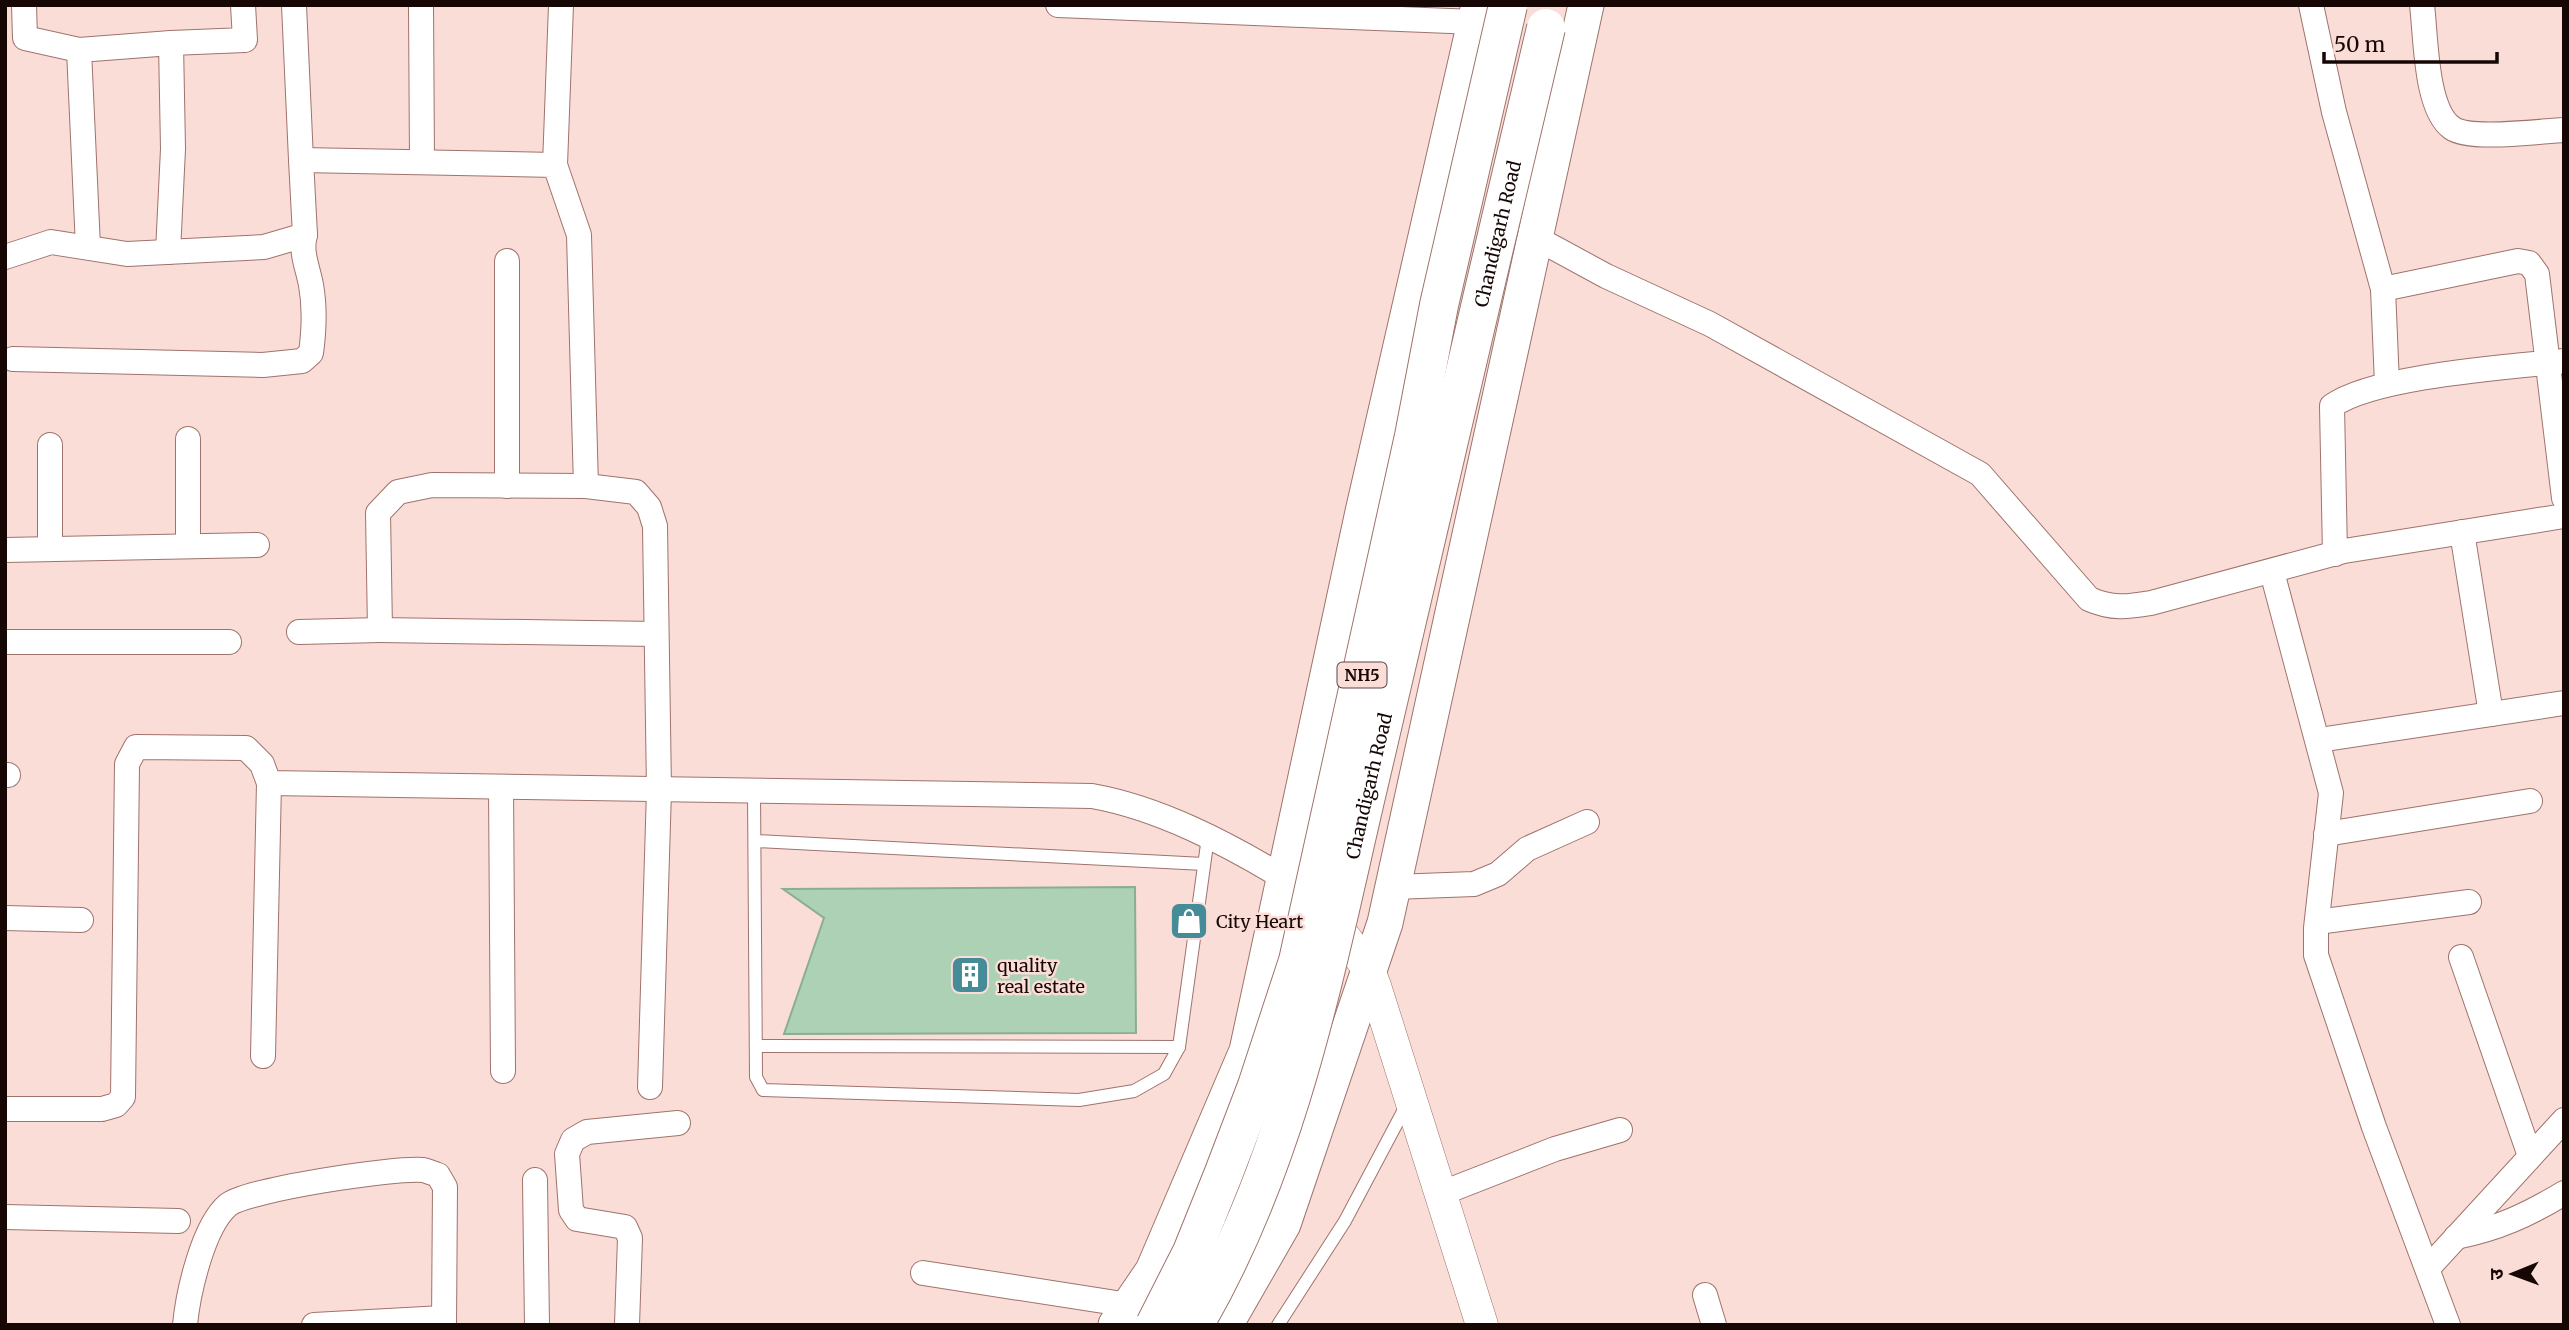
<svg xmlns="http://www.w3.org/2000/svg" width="2569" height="1330" viewBox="0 0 2569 1330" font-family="Merriweather,'Noto Sans Devanagari',serif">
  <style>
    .building { fill: #acd1b4; stroke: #8aae92; stroke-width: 2 }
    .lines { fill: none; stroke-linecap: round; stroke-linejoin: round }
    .service-casing { stroke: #9f736b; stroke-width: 14 }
    .minor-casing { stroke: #9f736b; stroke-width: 26 }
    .tertiary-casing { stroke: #9f736b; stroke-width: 33 }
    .secondary-casing { stroke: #9f736b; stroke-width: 37 }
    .service { stroke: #fff; stroke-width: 12 }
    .minor { stroke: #fff; stroke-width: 24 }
    .tertiary { stroke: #fff; stroke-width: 32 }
    .secondary { stroke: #fff; stroke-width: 35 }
    .trunk-bridge-casing { stroke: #9f736b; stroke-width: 40; stroke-linecap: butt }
    .trunk-bridge { stroke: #fff; stroke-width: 38 }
    .labels { text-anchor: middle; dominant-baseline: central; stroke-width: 5; stroke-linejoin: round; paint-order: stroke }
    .shield { fill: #fbddd7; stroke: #5b4744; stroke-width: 2 }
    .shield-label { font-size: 16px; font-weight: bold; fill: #160705 }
    .street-label { font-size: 18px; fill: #160705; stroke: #fbddd7 }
    .poi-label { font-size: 18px; fill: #160705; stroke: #fbddd7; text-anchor: start }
  </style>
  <rect width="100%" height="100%" fill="#fbddd7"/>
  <polygon class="building" points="1135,887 1136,1033 784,1034 824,918 783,889"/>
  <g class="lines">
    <g class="service-casing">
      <g id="service">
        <polyline points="754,792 756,1077 763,1090 1079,1100 1134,1091 1164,1074 1179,1047"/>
        <polyline points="755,841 1204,864"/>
        <polyline points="756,1046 1179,1047 1208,837"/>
        <polyline points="1278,1325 1345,1221 1407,1104"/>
      </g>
    </g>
    <g class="minor-casing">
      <g id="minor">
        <polyline points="24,5 25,38 79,50"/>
        <polyline points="294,5 301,160 555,165 579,235 586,486 636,492 649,507 655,526 659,790 650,1087"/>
        <polyline points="421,5 422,162"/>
        <polyline points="1058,5 1475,22"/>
        <polyline points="2311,5 2334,112 2383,289 2387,384"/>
        <path d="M 2422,5 C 2426,36 2425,109 2452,128 C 2470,141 2540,131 2564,130"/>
        <polyline points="171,43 245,40 243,5"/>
        <polyline points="555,165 561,5"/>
        <path d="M 1536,238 L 1606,276 L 1710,324 L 1980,474 L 2089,599 C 2112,609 2127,607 2151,603 L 2344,551 L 2564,516"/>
        <polyline points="88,247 79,50 171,43 173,149 168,252"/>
        <polyline points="5,257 51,242 127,254 264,247 305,235"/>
        <polyline points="507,261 507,486"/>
        <polyline points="2383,289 2518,261 2529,263 2537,274 2564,498"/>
        <path d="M 13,359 L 263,365 L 302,361 L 311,353 C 314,331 315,307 311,285 C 308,268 300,252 305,235 L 301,160"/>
        <polyline points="188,439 188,546"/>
        <polyline points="586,486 432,485 398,492 378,513 380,630 656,634"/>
        <polyline points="2462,532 2491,714"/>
        <polyline points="50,549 50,445"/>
        <polyline points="5,550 257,545"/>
        <path d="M 2335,554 L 2332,406 C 2373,376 2509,367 2564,361"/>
        <polyline points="2272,572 2331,793 2316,928 2316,955 2374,1127 2448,1325"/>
        <polyline points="299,632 380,630"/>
        <polyline points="5,642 229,642"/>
        <polyline points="2319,740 2564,703"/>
        <polyline points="5,775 8,775"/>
        <polyline points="501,787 503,1071"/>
        <polyline points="2326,834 2530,801"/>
        <polyline points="1393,887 1474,884 1498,874 1527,849 1587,822"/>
        <polyline points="5,918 81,920"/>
        <polyline points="2317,922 2469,902"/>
        <polyline points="2461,957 2530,1156"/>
        <polyline points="263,1056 269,783"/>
        <path d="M 5,1109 L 102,1109 L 116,1105 L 123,1097 L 127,764 L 136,747 L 246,748 L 262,764 L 269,783 L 1092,796 C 1159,808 1226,843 1284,878"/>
        <polyline points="535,1180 537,1325"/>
        <polyline points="1440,1194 1555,1149 1620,1130"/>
        <polyline points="5,1217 178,1221"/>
        <path d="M 2456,1237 C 2497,1229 2528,1215 2564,1193"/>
        <polyline points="2428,1268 2564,1120"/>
        <polyline points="923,1273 1129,1305"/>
        <polyline points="1705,1295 1714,1325"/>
        <path d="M 185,1325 C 188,1293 203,1226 228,1205 C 245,1190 396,1167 423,1170 C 428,1171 434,1174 438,1175 L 445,1187 L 444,1325"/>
        <polyline points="314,1325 443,1318"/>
        <polyline points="627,1325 630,1238 625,1227 577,1219 571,1210 567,1154 573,1140 587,1132 678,1123"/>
      </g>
    </g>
    <g class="tertiary-casing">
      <polyline id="tertiary" points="1326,913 1368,968 1375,986 1482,1325"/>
    </g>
    <g class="secondary-casing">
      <g id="secondary">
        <polyline points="1116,1325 1153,1271 1247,1051 1363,512 1479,5"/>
        <polyline points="1225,1325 1283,1224 1385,923 1586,5"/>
      </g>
    </g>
    <use href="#service" class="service"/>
    <use href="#minor" class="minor"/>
    <use href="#tertiary" class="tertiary"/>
    <use href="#secondary" class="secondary"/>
    <g class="trunk-bridge-casing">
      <g id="trunk-bridge">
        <polyline points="1155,1325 1192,1252 1223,1175 1257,1086 1298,961 1414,436 1439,305 1508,5"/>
        <path id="s1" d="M 1194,1325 C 1292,1158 1326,965 1370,779 C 1429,529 1486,278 1546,28"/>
      </g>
    </g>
    <use href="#trunk-bridge" class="trunk-bridge"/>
  </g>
  <defs>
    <g id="shop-square" transform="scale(2.0125)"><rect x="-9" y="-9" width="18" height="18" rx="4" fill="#468b98" stroke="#fbddd7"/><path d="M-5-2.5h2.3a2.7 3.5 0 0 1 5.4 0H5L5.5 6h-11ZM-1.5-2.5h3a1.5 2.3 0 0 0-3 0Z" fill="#fff"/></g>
    <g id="building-square" transform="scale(2.0125)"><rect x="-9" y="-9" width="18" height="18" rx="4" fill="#468b98" stroke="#fbddd7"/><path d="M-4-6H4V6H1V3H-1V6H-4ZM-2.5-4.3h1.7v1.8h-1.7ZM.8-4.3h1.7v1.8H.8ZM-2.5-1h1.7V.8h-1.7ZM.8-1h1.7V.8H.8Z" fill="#fff"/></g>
  </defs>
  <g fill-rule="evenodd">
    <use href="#shop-square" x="1189" y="921"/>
    <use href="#building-square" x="970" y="975"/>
  </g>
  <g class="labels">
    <rect class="shield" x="1337.5" y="662.5" width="49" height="25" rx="5"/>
    <g class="shield-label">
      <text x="1362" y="675">NH5</text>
    </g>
    <g class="street-label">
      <text stroke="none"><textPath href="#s1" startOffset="1136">Chandigarh Road</textPath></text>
      <text stroke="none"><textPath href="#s1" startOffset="569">Chandigarh Road</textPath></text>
    </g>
    <g class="poi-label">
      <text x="1216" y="921">City Heart</text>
      <text x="997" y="965">quality<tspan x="997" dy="21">real estate</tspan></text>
    </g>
  </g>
  <rect width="2569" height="1330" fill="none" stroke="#160705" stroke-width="14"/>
  <g transform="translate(2513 1274) rotate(269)" stroke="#fbddd7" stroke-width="5" paint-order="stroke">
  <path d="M0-5L12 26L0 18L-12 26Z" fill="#160705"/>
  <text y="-10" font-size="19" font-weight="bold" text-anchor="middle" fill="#160705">उ</text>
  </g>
  <path d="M2324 52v10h173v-10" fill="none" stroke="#160705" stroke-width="3.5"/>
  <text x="2334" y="52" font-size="21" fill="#160705" stroke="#fbddd7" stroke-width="5" paint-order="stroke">50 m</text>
</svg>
